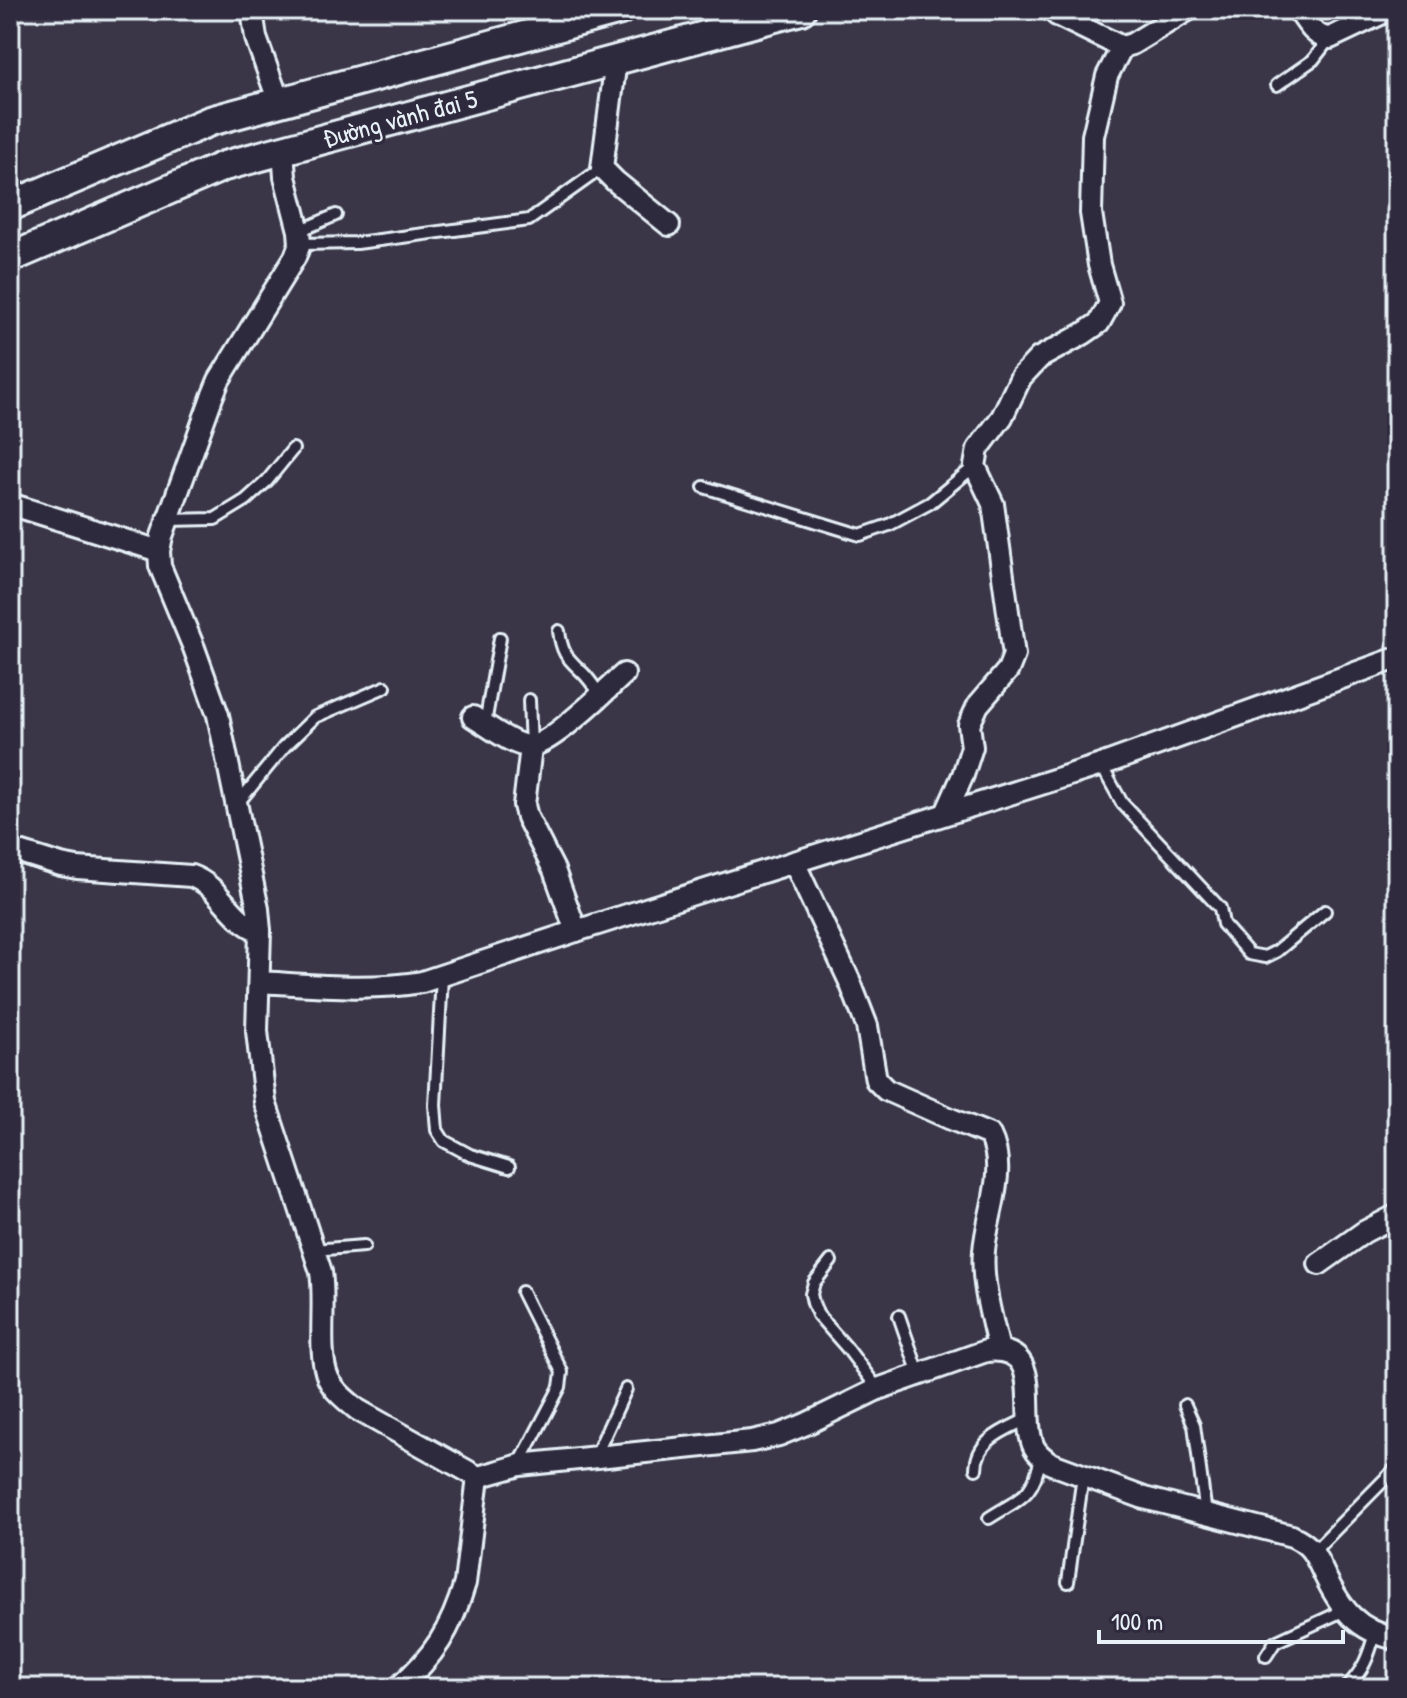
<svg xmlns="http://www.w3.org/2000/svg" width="1407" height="1698" viewBox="0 0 1407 1698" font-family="'Patrick Hand',sans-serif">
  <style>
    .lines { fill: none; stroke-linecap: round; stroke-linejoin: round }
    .service-casing { stroke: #e8f1f8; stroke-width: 16 }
    .minor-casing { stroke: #e8f1f8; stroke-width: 26 }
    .secondary-casing { stroke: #e8f1f8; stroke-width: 34 }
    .service { stroke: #2f2a3d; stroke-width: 10 }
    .minor { stroke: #2f2a3d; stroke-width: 20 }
    .secondary { stroke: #2f2a3d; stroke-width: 28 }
    .labels { text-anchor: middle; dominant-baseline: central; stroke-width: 6; stroke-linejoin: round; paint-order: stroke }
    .street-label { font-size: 26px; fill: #e8f1f8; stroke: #2f2a3d }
  </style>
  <rect width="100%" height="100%" fill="#3a3648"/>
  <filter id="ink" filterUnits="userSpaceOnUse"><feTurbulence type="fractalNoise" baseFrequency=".0125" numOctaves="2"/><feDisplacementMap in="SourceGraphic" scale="16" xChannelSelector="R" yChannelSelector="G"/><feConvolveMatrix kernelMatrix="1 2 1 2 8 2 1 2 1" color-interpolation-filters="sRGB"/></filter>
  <g filter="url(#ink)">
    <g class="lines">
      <g class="service-casing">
        <g id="service">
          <polyline points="1277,85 1313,60 1330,38"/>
          <polyline points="299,231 336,215"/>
          <polyline points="300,244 357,243 529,220 602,168"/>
          <polyline points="704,487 860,535 889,525 930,503 975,466"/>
          <polyline points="167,520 215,519 246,500 267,481 293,449"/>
          <path d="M 559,631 C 562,655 568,658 584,674 C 590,680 595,688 600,695"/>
          <polyline points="529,700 531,746"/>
          <polyline points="485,724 500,638"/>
          <polyline points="1101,765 1122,803 1220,908 1223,924 1249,954 1265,957 1277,951 1325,911"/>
          <polyline points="238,803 284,747 315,717 385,687"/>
          <polyline points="442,976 435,1105 437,1130 444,1141 470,1155 509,1167"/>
          <polyline points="313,1250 364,1246"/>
          <polyline points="831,1261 814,1283 811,1294 813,1303 818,1315 847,1348 878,1389"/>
          <polyline points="899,1316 919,1374"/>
          <polyline points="1185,1405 1194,1425 1206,1514"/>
          <polyline points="595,1457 626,1389"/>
          <polyline points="520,1463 560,1387 562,1372 522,1292"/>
          <path d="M 976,1469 C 977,1438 1006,1430 1029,1418"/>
          <path d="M 989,1518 C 1022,1497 1033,1497 1041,1457"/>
          <polyline points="1313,1552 1397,1467"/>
          <polyline points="1068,1582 1083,1476"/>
          <polyline points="1266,1656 1275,1642 1345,1610"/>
          <path d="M 1346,1688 C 1364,1669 1368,1658 1375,1633"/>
        </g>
      </g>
      <g class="minor-casing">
        <g id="minor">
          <polyline points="252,10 256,38 279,102"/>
          <polyline points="1051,10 1057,15 1122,47 1132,44 1188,10"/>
          <path d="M 1298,10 C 1307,22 1314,38 1330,38 L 1389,10"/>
          <polyline points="616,60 602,168 615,181 669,225"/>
          <path d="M 283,150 L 285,177 L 299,231 L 300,244 L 295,257 L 219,380 L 212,397 L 162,536 L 159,551 L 160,566 L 194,648 L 218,715 L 258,909 L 260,931 L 257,1031 L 265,1102 L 321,1272 C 326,1304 317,1352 328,1378 C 334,1391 347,1401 358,1410 L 478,1477 L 520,1465 L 752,1441 L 779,1435 L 806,1424 L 878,1389 L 986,1351 C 1048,1344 1018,1414 1034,1447 C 1038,1455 1045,1459 1052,1464 L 1144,1498 L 1292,1536 C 1312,1545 1315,1555 1324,1574 C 1341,1609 1357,1631 1397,1639"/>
          <polyline points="10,504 159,551"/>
          <path d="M 473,717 C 487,725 513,746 529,746 C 549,747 607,689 624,674"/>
          <polyline points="531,747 524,805 527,817 554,870 576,931"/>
          <polyline points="946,813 963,775 972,747 969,725 978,705 1008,670 1014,655 993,504 975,466 978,449 1002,417 1021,377 1039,358 1083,334 1099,323 1110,303 1099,265 1091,213 1093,136 1107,76 1122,47"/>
          <path d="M 10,849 L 61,865 L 77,868 L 191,876 C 222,887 228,919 260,931"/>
          <path d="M 794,862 L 850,982 L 867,1026 L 876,1080 L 886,1090 L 951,1119 L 990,1135 C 1008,1171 987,1213 984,1251 C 981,1283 992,1319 999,1350"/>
          <path d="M 259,982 C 313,985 368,991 422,982 L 576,931 L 1101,765 L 1397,658"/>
          <polyline points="1319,1264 1364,1232 1397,1215"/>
          <path d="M 398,1688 C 434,1656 451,1630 465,1583 L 478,1477"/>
        </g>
      </g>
      <g class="secondary-casing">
        <g id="secondary">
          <polyline points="10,206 210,121 620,10"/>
          <polyline points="10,258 224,166 801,10"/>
        </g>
      </g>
      <use href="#service" class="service"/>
      <use href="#minor" class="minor"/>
      <use href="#secondary" class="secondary"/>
    </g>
  </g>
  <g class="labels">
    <g class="street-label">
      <text transform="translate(400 118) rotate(-15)">Đường vành đai 5</text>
    </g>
  </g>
  <rect width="1407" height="1698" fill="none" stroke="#2f2a3d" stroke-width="40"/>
  <rect x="20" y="20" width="1367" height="1658" fill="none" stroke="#e8f1f8" stroke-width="3" filter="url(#ink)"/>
  <path d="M1099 1630v12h244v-12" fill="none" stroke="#e8f1f8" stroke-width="4"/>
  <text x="1111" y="1630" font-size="24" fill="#e8f1f8" stroke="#2f2a3d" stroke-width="6" paint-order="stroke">100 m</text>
</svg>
